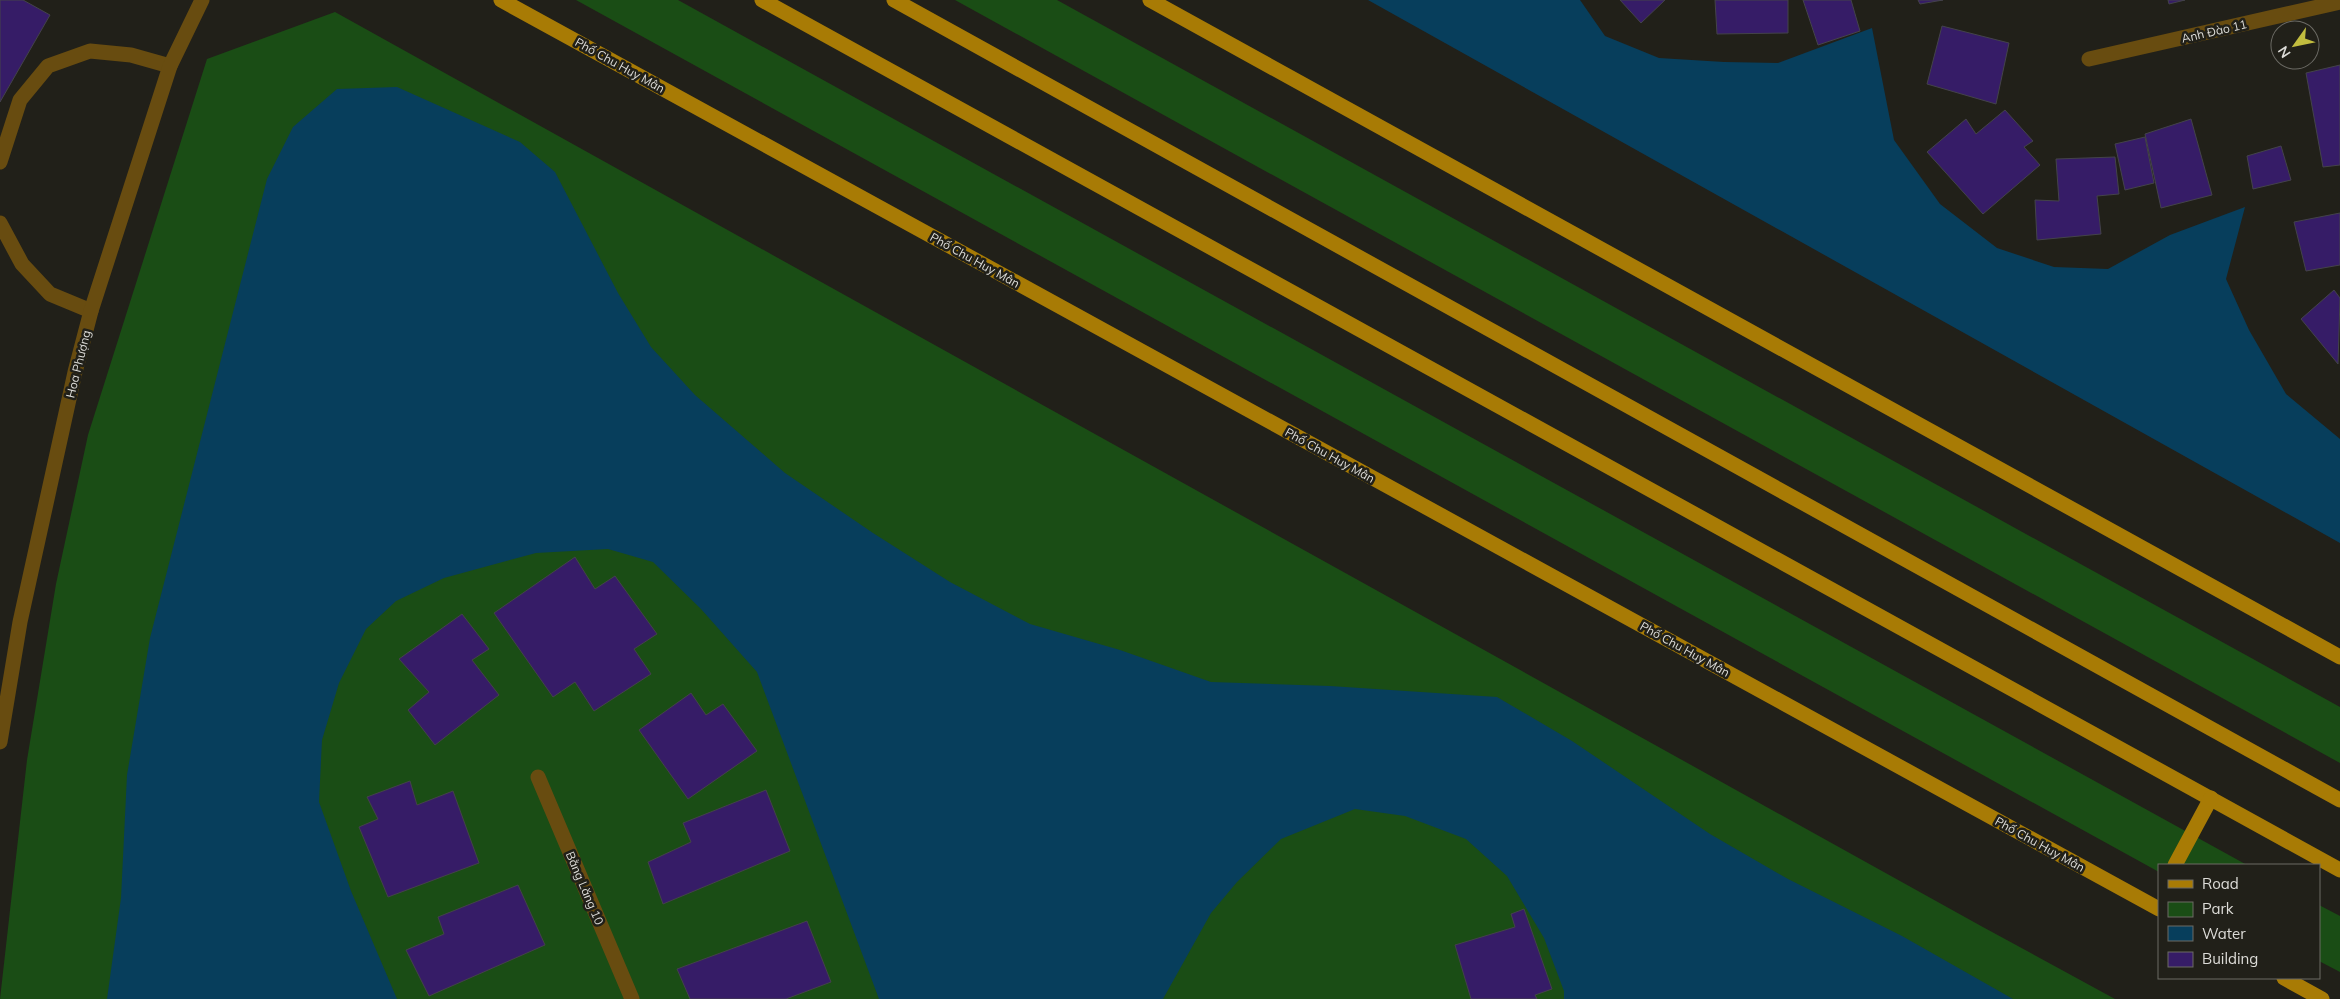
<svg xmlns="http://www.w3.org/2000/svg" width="2340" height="999" viewBox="0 0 2340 999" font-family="Mulish,sans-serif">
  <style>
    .green { fill: #1a4d15 }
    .water { fill: #073e5c }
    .building { fill: #361c67; stroke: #44434a }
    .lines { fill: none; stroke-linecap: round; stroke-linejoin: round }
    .minor { stroke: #684c10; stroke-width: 15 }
    .major { stroke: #a87b05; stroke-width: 15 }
    .labels { text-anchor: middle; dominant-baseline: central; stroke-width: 5; stroke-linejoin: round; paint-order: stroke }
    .street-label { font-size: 12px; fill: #dddcd8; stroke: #212019 }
  </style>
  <rect width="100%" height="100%" fill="#212019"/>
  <g class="green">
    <polygon points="576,0 678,0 2247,865 2159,865 2159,872"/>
    <polygon points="955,0 1057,0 2340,707 2340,763"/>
    <polygon points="335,12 1981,926 2115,999 0,999 27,760 56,584 88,435 207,59"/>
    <polygon points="2319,905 2340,916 2340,972 2319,961"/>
  </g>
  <g class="water">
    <polygon points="1368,0 1580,0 1605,36 1659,58 1724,62 1778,63 1872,28 1894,140 1940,204 1997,248 2054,267 2108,269 2170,235 2245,207 2226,279 2249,330 2286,394 2340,439 2340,543"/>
    <polygon points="397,87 520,142 555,172 618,293 651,347 695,395 785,473 873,533 950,582 1030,624 1120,650 1211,682 1330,686 1497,697 1572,741 1710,834 1788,879 1902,936 2013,999 1564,999 1564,991 1544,938 1507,876 1466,839 1405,816 1355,809 1281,839 1237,882 1211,913 1163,999 879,999 757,672 701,609 653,562 608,549 536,553 444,578 396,601 366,629 339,683 322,740 319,802 351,891 397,999 107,999 121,898 127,775 150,638 267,179 293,127 337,89"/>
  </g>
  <g class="building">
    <polygon points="0,0 23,0 50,15 0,102"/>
    <polygon points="1620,0 1665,0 1641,23"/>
    <polygon points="1715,0 1788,0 1788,33 1717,34"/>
    <polygon points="1803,0 1851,0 1860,31 1818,45"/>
    <polygon points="1918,0 1943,0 1920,4"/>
    <polygon points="2168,0 2185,0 2169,4"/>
    <polygon points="1942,26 2009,43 1996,104 1927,84"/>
    <polygon points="2340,65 2340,165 2323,167 2306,73"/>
    <polygon points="2005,110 2033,141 2024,147 2040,165 1983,214 1927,152 1966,119 1976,134"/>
    <polygon points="2191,119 2212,195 2161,208 2145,134"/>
    <polygon points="2145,137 2154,183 2125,190 2115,144"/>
    <polygon points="2281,146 2291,180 2253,189 2247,156"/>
    <polygon points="2115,157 2119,194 2097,196 2101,234 2037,240 2035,200 2059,201 2056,159"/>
    <polygon points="2340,213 2340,265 2306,271 2294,222"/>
    <polygon points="2334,290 2340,298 2338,364 2301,319"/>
    <polygon points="575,557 595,589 615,576 657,634 634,649 651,674 594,711 575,682 553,697 494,613"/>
    <polygon points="462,614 489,649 472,660 499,695 435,745 408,710 429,692 399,659"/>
    <polygon points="691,693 706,715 723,704 757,751 688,799 639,730"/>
    <polygon points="410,781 417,805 453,791 479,863 388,897 359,827 378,819 367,797"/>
    <polygon points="766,790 790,851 663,904 648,862 691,842 683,823"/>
    <polygon points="518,885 545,945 429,996 406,950 444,934 438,917"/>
    <polygon points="1524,909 1552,989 1535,995 1537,999 1471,999 1455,945 1515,927 1511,914"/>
    <polygon points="807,921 831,982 786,999 690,999 677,969"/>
  </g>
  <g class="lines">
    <g class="minor">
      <polyline points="2089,59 2340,2"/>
      <polyline points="0,162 20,100 48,66 90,51 131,55 170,66"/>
      <polyline points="0,223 22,264 50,294 91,311"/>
      <polyline points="0,742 20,622 75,372 91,311 170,66 202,0"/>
      <polyline points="538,777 632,999"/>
    </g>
    <g class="major">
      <polyline points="501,0 2159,909"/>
      <polyline points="762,0 2340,870"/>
      <polyline points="894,0 2340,800"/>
      <polyline points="1150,0 2340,657"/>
      <polyline points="2175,865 2211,798"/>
      <polyline points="2284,978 2322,999"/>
    </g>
  </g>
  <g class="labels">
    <g class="street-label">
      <text transform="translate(2214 31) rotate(-13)">Anh Đào 11</text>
      <text transform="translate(620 65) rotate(29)">Phố Chu Huy Mân</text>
      <text transform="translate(975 260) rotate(29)">Phố Chu Huy Mân</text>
      <text transform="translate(78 364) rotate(-76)">Hoa Phượng</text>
      <text transform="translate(1330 455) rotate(29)">Phố Chu Huy Mân</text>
      <text transform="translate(1685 649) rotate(29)">Phố Chu Huy Mân</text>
      <text transform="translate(2040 844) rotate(29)">Phố Chu Huy Mân</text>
      <text transform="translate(585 888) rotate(67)">Bằng Lăng 10</text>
    </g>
  </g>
  <rect x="2158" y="864" width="162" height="115" fill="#212019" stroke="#6c6b65"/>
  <rect x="2168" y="880" width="25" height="8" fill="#a87b05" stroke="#6c6b65"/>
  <text x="2202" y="889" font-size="15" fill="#dddcd8">Road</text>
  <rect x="2168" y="902" width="25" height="15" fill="#1a4d15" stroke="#6c6b65"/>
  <text x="2202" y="914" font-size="15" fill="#dddcd8">Park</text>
  <rect x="2168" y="926" width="25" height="15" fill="#073e5c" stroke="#6c6b65"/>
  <text x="2202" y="939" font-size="15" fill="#dddcd8">Water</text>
  <rect x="2168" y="952" width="25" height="15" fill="#361c67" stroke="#6c6b65"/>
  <text x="2202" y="964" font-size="15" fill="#dddcd8">Building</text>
  <g transform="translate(2295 45) rotate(237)"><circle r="24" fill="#212019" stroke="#6c6b65"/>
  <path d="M0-4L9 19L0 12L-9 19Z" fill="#c2bd3f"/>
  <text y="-8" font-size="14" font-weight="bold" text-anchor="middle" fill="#dddcd8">N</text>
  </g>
</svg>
